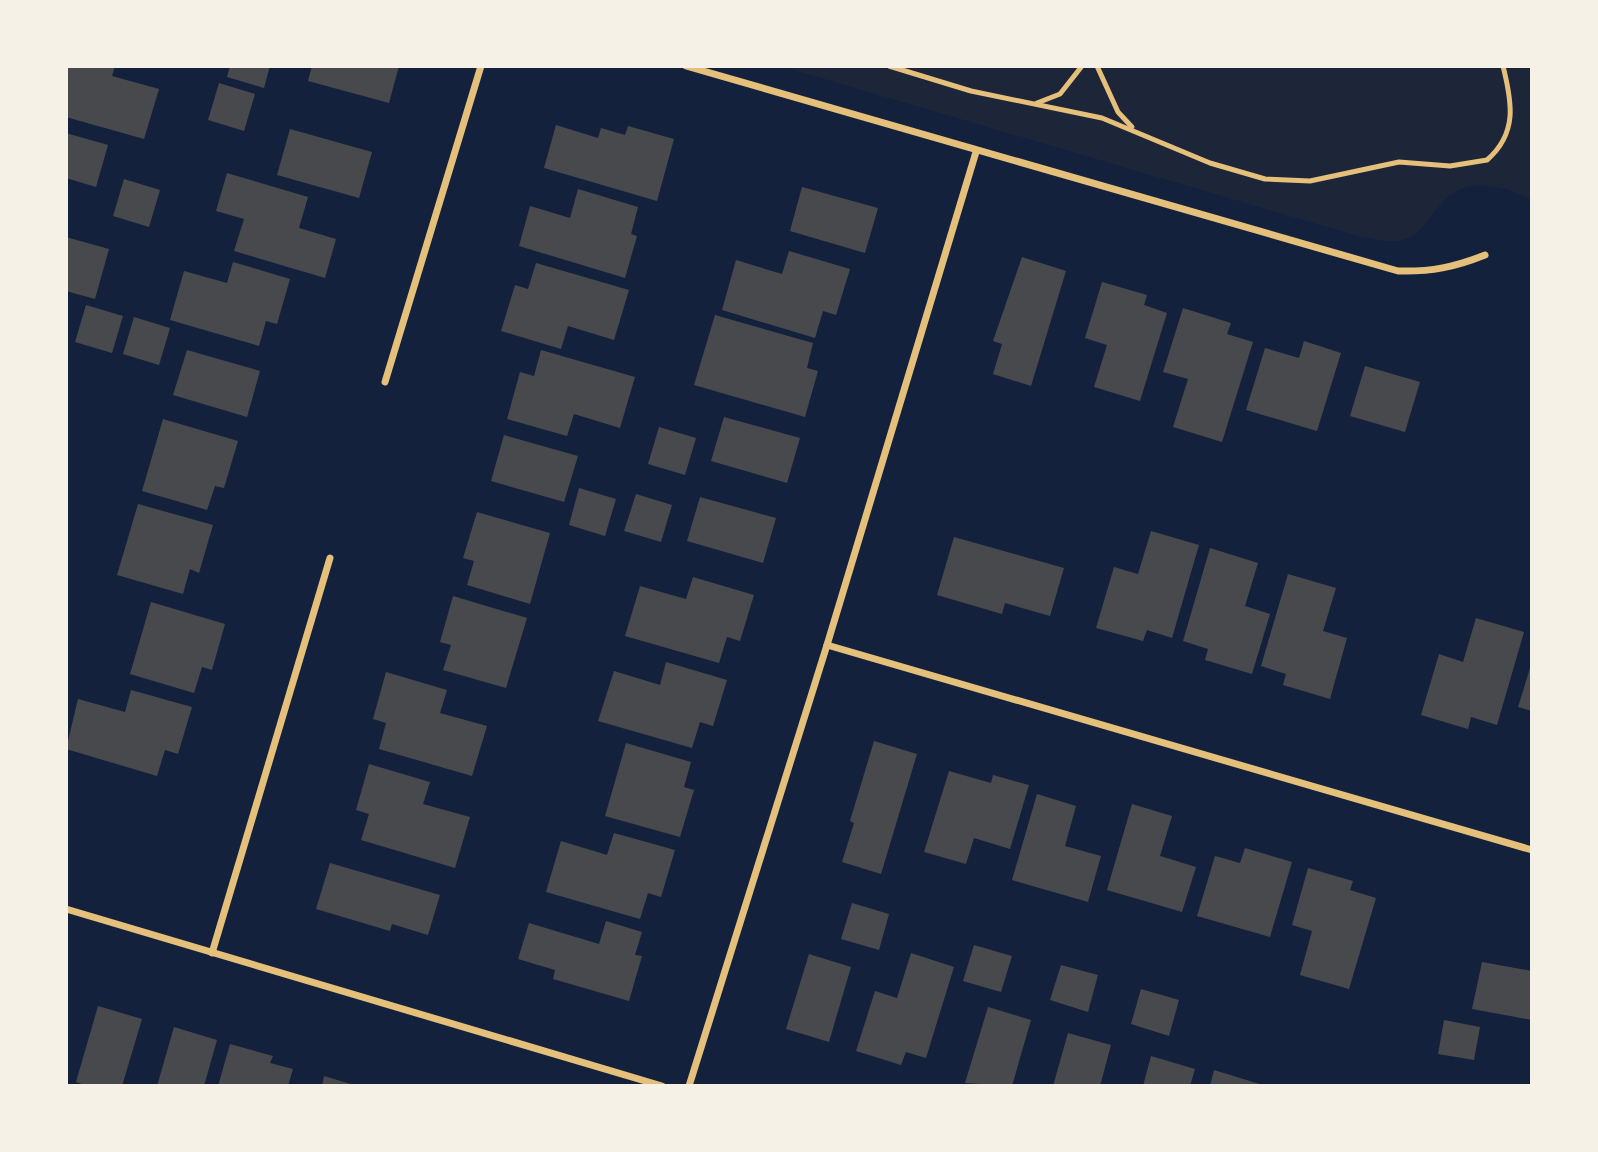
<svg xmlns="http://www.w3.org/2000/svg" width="1598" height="1152" viewBox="0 0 1598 1152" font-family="'Golos Text',sans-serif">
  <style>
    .green { fill: #1d2539 }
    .building { fill: #48494c }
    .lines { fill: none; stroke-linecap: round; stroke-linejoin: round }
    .service { stroke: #e5c07b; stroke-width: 5 }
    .minor { stroke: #e5c07b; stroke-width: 7 }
  </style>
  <rect width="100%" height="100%" fill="#14213d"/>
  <path class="green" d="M 784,67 L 1531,67 L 1531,200 C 1511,187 1470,177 1449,196 C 1435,208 1427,226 1412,236 C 1396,246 1375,239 1358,236 Z"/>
  <g class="building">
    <polygon points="66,66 115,66 112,76 159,89 144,139 66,117"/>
    <polygon points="230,66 270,66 264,88 227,77"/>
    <polygon points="312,66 399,66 389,103 308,81"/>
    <polygon points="219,83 255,94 244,131 208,120"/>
    <polygon points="556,125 598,138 601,128 625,135 628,126 674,139 657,201 544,168"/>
    <polygon points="290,129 372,152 359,198 277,175"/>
    <polygon points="66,133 108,145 96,187 66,178"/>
    <polygon points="227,173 308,197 299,228 336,239 325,278 234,251 244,219 216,211"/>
    <polygon points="124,179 160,190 149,227 113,216"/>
    <polygon points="802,187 878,208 865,253 790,231"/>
    <polygon points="578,189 638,207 631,234 637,236 625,278 519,246 530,206 570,218"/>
    <polygon points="66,237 109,249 95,299 66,291"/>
    <polygon points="789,251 850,269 836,315 823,311 815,338 722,310 736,260 782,274"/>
    <polygon points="1022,257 1066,271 1031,386 993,374 1002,344 993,341"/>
    <polygon points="233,262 290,279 277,324 266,321 259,346 170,320 184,271 227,283"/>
    <polygon points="536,263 629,290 614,340 568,326 561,349 501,331 515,285 528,289"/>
    <polygon points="1102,282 1147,295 1144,305 1167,313 1140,401 1094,387 1107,345 1085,338"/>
    <polygon points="86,305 123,316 112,353 75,342"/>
    <polygon points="1183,308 1231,323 1227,334 1253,342 1222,442 1173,427 1188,379 1163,372"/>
    <polygon points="715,315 813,343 807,368 818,371 805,417 694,385"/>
    <polygon points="134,317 170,328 159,365 123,354"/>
    <polygon points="1304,341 1341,353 1317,431 1246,410 1265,348 1299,358"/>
    <polygon points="187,350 260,371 247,417 173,395"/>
    <polygon points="541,350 635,377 620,428 574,414 567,436 507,419 520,372 534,376"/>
    <polygon points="1365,366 1420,382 1405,432 1350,416"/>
    <polygon points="724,417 800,438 787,483 711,461"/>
    <polygon points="163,419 238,441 224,488 215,486 207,510 142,491"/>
    <polygon points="659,427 696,438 685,475 648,464"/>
    <polygon points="504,435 578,456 564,502 491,481"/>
    <polygon points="579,488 616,499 605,536 569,525"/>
    <polygon points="636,494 672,505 661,542 624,531"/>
    <polygon points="700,497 776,518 763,563 687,541"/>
    <polygon points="138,504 213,525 199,573 190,569 183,594 117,575"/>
    <polygon points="477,512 550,533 530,604 467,585 474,561 463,558"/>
    <polygon points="1151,531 1199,545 1172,638 1147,630 1143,641 1096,628 1114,567 1138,574"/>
    <polygon points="954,537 1064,568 1050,616 1005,603 1002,614 937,595"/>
    <polygon points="1210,548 1258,563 1245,606 1270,614 1252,674 1205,660 1208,649 1183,641"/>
    <polygon points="1288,574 1336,588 1323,631 1347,638 1330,699 1283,685 1286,674 1261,666"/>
    <polygon points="693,577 754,595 740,641 727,637 719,663 625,636 640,586 686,599"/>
    <polygon points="453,596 527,618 506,688 443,670 451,645 440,642"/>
    <polygon points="151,602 225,624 212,670 202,667 194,693 130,674"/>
    <polygon points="1476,618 1524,632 1497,725 1471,717 1468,729 1421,715 1439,654 1463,662"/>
    <polygon points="666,662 727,680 713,726 700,722 692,748 598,721 614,671 660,685"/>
    <polygon points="1531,665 1532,665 1532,711 1518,707"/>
    <polygon points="386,672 447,690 440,713 487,726 472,776 379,749 386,723 373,719"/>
    <polygon points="131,690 192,707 178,754 165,750 157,776 66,749 78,699 125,712"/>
    <polygon points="874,741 917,754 881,874 842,862 854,823 850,821"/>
    <polygon points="626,743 691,762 684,787 694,790 680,837 605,816"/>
    <polygon points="369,764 430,782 423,804 470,817 455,868 361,840 369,814 356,810"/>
    <polygon points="949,771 991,783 993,775 1029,785 1010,849 974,838 966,864 924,852"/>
    <polygon points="1037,794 1076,806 1065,846 1101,856 1088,902 1012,880"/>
    <polygon points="1132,804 1172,816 1160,856 1196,867 1182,912 1107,890"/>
    <polygon points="614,833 675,850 661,897 648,893 640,919 546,892 561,841 607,855"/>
    <polygon points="1245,848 1292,862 1270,937 1197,916 1215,856 1240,863"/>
    <polygon points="330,863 440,895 428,935 392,924 390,931 316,909"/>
    <polygon points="1308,868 1353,881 1350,890 1376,898 1349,989 1300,975 1312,931 1292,925"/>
    <polygon points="852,903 889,914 879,950 841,939"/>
    <polygon points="606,921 642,932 635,955 642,956 629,1001 553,979 555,970 518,959 529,923 599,944"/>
    <polygon points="974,945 1012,956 1001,992 963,981"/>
    <polygon points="911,953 954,967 926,1058 906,1052 901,1065 856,1051 875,991 897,998"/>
    <polygon points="809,954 851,967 829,1042 786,1029"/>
    <polygon points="1482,962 1532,971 1532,1020 1472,1009"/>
    <polygon points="1061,965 1098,975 1088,1012 1050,1000"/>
    <polygon points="1141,989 1179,1000 1169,1036 1131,1024"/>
    <polygon points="98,1006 142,1019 122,1086 88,1086 76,1082"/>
    <polygon points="988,1007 1031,1020 1012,1086 965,1083"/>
    <polygon points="1444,1020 1480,1027 1474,1060 1438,1054"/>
    <polygon points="174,1027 217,1040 204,1086 157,1086"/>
    <polygon points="1068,1033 1111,1045 1100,1086 1053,1086"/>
    <polygon points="230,1044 273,1056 270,1063 293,1069 288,1086 218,1086"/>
    <polygon points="1151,1056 1195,1069 1190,1086 1143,1086"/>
    <polygon points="1214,1070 1263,1085 1263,1086 1210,1086"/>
    <polygon points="324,1076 354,1085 354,1086 322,1086"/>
  </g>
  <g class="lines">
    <g class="service">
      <path d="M 889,66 L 971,91 L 1102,118 L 1210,163 L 1265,179 L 1310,181 L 1399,162 L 1450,166 L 1487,160 C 1518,133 1512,102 1503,66"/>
      <polyline points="1097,66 1118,112 1132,127"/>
      <polyline points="1037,103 1060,94 1082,66"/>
    </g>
    <g class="minor">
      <path d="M 686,66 L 1398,271 C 1431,272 1455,267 1485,255"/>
      <polyline points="385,382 481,66"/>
      <polyline points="827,645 1532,850"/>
      <polyline points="66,909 662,1086"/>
      <polyline points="212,953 330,558"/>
      <polyline points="689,1086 827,645 976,152"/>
    </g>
  </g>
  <rect width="1598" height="1152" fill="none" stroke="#f6f1e7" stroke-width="136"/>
</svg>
